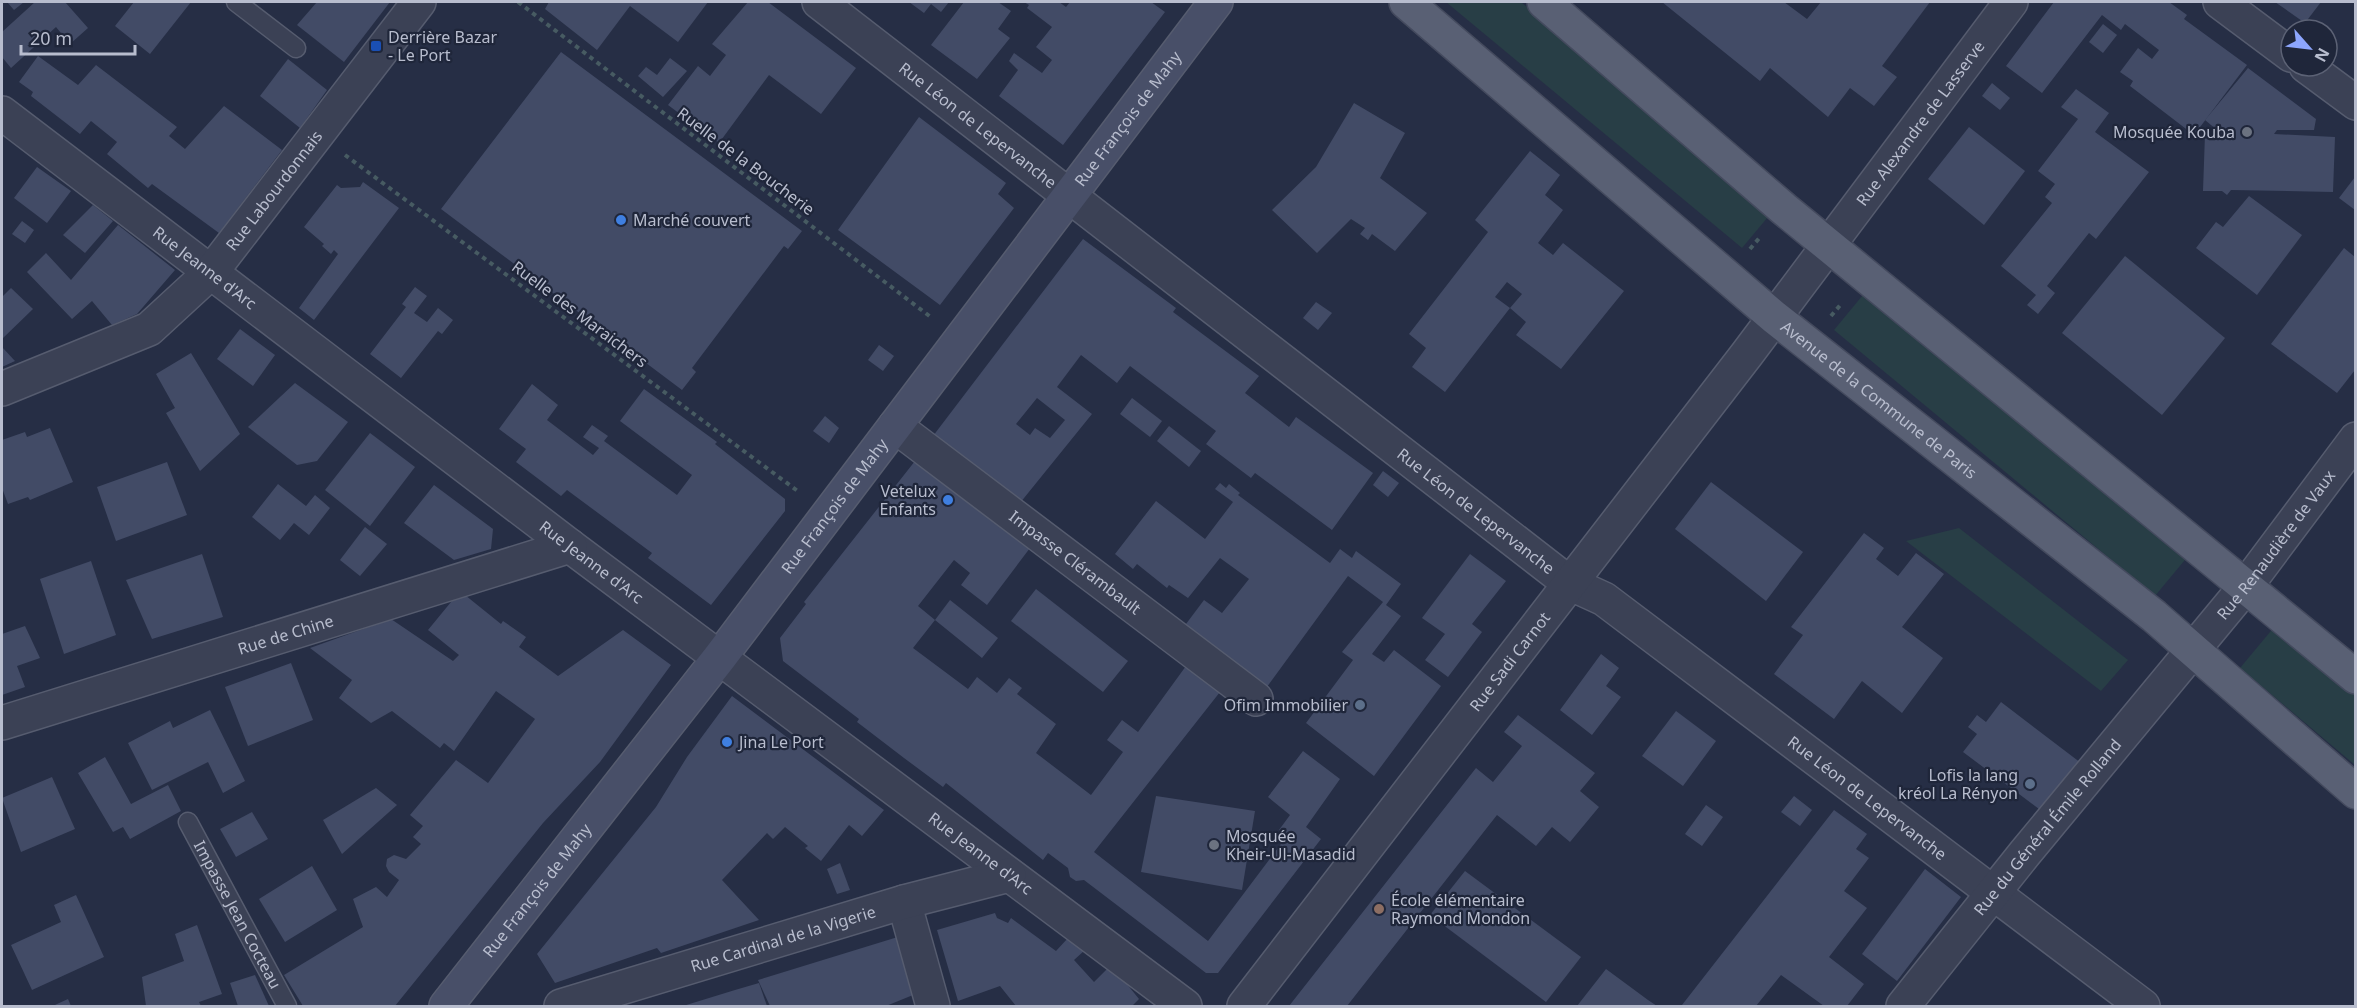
<svg xmlns="http://www.w3.org/2000/svg" width="2357" height="1008" viewBox="0 0 2357 1008" font-family="'Noto Sans',sans-serif">
  <style>
    .green { fill: #283e46 }
    .building { fill: #424b66; fill-rule: evenodd }
    .lines { fill: none; stroke-linecap: round; stroke-linejoin: round }
    .service-casing { stroke: #565c6f; stroke-width: 21 }
    .minor-casing { stroke: #565c6f; stroke-width: 36 }
    .tertiary-casing { stroke: #565c6f; stroke-width: 36 }
    .secondary-casing { stroke: #565c6f; stroke-width: 36 }
    .primary-casing { stroke: #444a5e; stroke-width: 36 }
    .path { stroke: #475b62; stroke-width: 4; stroke-dasharray: 4.5 4.5; stroke-linecap: butt }
    .service { stroke: #3b4155; stroke-width: 18 }
    .minor { stroke: #3b4155; stroke-width: 33 }
    .tertiary { stroke: #3b4155; stroke-width: 33 }
    .secondary { stroke: #484f68; stroke-width: 33 }
    .primary { stroke: #596074; stroke-width: 33 }
    .transit-dot { fill: #1a4fb4; stroke: #1f263a; stroke-width: 2 }
    .worship-dot { fill: #6b7280; stroke: #1f263a; stroke-width: 2 }
    .shop-dot { fill: #3f7fe0; stroke: #1f263a; stroke-width: 2 }
    .service-dot { fill: #5c6f8a; stroke: #1f263a; stroke-width: 2 }
    .education-dot { fill: #8d6e63; stroke: #1f263a; stroke-width: 2 }
    .labels { text-anchor: middle; dominant-baseline: central; stroke-width: 4.5; stroke-linejoin: round; paint-order: stroke }
    .poi-label { font-size: 16px; fill: #b8bdce; stroke: #1f263a; text-anchor: start }
    .street-label { font-size: 16px; fill: #b8bdce; stroke: #1f263a }
  </style>
  <rect width="100%" height="100%" fill="#262e45"/>
  <g class="green">
    <polygon points="1446,2 1521,2 1773,211 1742,248"/>
    <polygon points="1867,290 2189,555 2155,596 1834,330"/>
    <polygon points="1959,528 2128,660 2101,691 1906,541"/>
    <polygon points="2275,626 2355,693 2355,765 2240,668"/>
  </g>
  <g class="building">
    <polygon points="7,2 24,2 14,10"/>
    <polygon points="35,2 65,2 88,28 70,44 56,27 11,68 2,57 2,32"/>
    <polygon points="134,2 191,2 150,54 115,26"/>
    <polygon points="317,2 390,2 344,62 297,25"/>
    <polygon points="549,2 708,2 678,42 630,6 597,50 545,9"/>
    <polygon points="748,2 768,2 856,68 821,114 769,75 719,143 668,105 698,66 710,76 726,55 712,44"/>
    <polygon points="909,2 949,2 941,12 931,4 924,13"/>
    <polygon points="964,2 998,2 1011,11 998,29 1010,38 977,79 931,45"/>
    <polygon points="1024,2 1059,2 1066,7 1070,2 1151,2 1165,12 1063,145 999,96 1018,70 1009,61 1014,53 1042,73 1052,60 1036,47 1052,27 1027,8 1029,5"/>
    <polygon points="1662,2 1784,2 1807,19 1821,2 1930,2 1882,66 1897,77 1874,106 1850,88 1828,117 1770,68 1760,81"/>
    <polygon points="2054,2 2169,2 2187,15 2184,19 2247,65 2194,135 2130,86 2133,81 2120,72 2138,48 2152,59 2159,50 2125,24 2121,30 2102,15 2042,93 2006,66"/>
    <polygon points="2275,2 2321,2 2305,23"/>
    <polygon points="2103,24 2117,35 2103,53 2089,42"/>
    <polygon points="561,52 802,231 788,249 784,246 692,368 696,372 682,390 441,209"/>
    <polygon points="38,56 78,85 96,65 177,127 169,136 185,149 224,106 282,150 219,233 152,184 148,188 107,154 117,142 91,121 80,134 31,96 33,92 19,82"/>
    <polygon points="670,58 687,71 663,97 638,76 646,67 657,75"/>
    <polygon points="288,59 327,90 300,128 260,96"/>
    <polygon points="2248,68 2316,119 2314,130 2277,130 2274,134 2335,137 2333,192 2231,190 2227,195 2222,191 2203,191 2205,134 2223,135 2205,120"/>
    <polygon points="1992,83 2010,98 2000,110 1982,96"/>
    <polygon points="2076,89 2109,113 2095,132 2149,172 2096,239 2089,233 2047,286 2055,293 2038,314 2027,305 2036,295 2001,266 2052,203 2045,197 2055,184 2038,171 2078,119 2061,107"/>
    <polygon points="1354,103 1405,133 1380,178 1427,213 1395,251 1372,234 1368,240 1360,234 1365,228 1351,219 1317,253 1272,210 1316,167"/>
    <polygon points="919,117 1006,183 998,194 1014,208 940,305 838,230"/>
    <polygon points="1969,127 2025,171 1984,225 1928,179"/>
    <path d="M 1530,151 L 1560,175 L 1545,195 L 1563,210 L 1538,243 L 1553,255 L 1563,243 L 1624,291 L 1561,369 L 1516,335 L 1526,322 L 1510,308 L 1445,392 L 1412,367 L 1426,348 L 1409,334 L 1488,232 L 1475,220 ZM 1507,282 L 1522,294 L 1510,308 L 1495,297 Z"/>
    <polygon points="37,167 71,191 47,223 14,198"/>
    <polygon points="2355,177 2355,210 2339,198"/>
    <polygon points="363,182 399,208 314,320 299,308 338,254 334,250 331,254 322,246 324,244 304,227 337,185 341,188 360,187"/>
    <polygon points="2249,196 2302,235 2257,295 2196,248 2216,222 2223,227"/>
    <polygon points="93,205 113,221 85,253 63,235"/>
    <polygon points="22,221 34,230 25,243 12,234"/>
    <polygon points="118,225 175,270 137,314 112,325 92,301 72,319 27,272 46,253 71,280"/>
    <path d="M 1083,239 L 1176,308 L 1173,312 L 1259,376 L 1245,393 L 1289,427 L 1296,417 L 1373,473 L 1332,530 L 1255,473 L 1251,478 L 1206,444 L 1216,431 L 1130,366 L 1117,383 L 1081,355 L 1057,387 L 1092,414 L 1020,503 L 933,436 ZM 1037,398 L 1065,420 L 1050,438 L 1035,428 L 1030,435 L 1016,424 Z"/>
    <polygon points="2344,248 2355,257 2355,370 2337,393 2271,344"/>
    <polygon points="2125,256 2225,338 2162,415 2062,333"/>
    <polygon points="415,287 427,296 414,313 427,322 438,308 453,320 442,334 438,331 401,378 370,354 406,307 402,304"/>
    <polygon points="11,288 33,309 2,339 2,297"/>
    <polygon points="1316,302 1332,313 1318,330 1303,318"/>
    <polygon points="240,329 275,355 253,386 217,359"/>
    <polygon points="879,345 894,356 883,371 868,360"/>
    <polygon points="2,347 15,361 2,367"/>
    <polygon points="191,353 240,434 200,471 166,413 175,408 156,374"/>
    <polygon points="295,383 348,422 317,461 297,465 248,427"/>
    <polygon points="532,384 558,405 547,420 593,455 599,448 583,437 592,425 608,436 604,441 677,495 692,475 620,421 644,389 717,442 715,444 785,499 785,511 711,605 648,558 652,553 567,490 561,496 516,462 526,449 499,429"/>
    <polygon points="1132,398 1162,421 1150,437 1120,414"/>
    <polygon points="825,416 839,428 829,443 813,431"/>
    <polygon points="1169,426 1201,451 1189,467 1157,441"/>
    <polygon points="50,428 73,482 30,500 28,497 8,504 2,488 2,440 25,432 27,437"/>
    <polygon points="370,433 415,467 370,526 325,490"/>
    <polygon points="915,461 1030,548 987,605 961,585 970,573 954,560 918,606 935,620 950,600 998,638 982,658 935,620 913,648 968,689 977,677 997,693 1009,678 1022,688 1017,694 1056,724 1036,753 1091,795 1123,752 1107,740 1122,720 1138,732 1186,666 1220,692 1094,852 1208,941 1287,836 1279,830 1290,815 1268,797 1303,751 1340,779 1306,827 1321,839 1218,973 1206,973 1084,880 1076,881 1070,877 1068,868 1048,853 1043,860 946,783 943,787 904,758 857,722 859,719 783,661 780,638 806,604 804,602"/>
    <polygon points="167,462 187,515 116,541 97,487"/>
    <polygon points="1383,471 1399,483 1388,497 1373,485"/>
    <polygon points="1711,482 1803,552 1766,601 1675,529"/>
    <polygon points="1220,483 1226,488 1229,484 1240,493 1238,495 1330,563 1340,549 1352,558 1356,551 1401,584 1386,605 1401,616 1372,654 1384,662 1394,650 1441,686 1374,776 1306,723 1353,660 1342,652 1383,602 1348,576 1264,691 1183,628 1204,600 1222,613 1249,579 1220,558 1188,598 1169,585 1167,588 1137,564 1133,569 1115,554 1156,501 1205,539 1233,502 1215,489"/>
    <polygon points="278,484 306,506 315,495 330,508 309,535 294,523 280,540 252,517"/>
    <polygon points="434,485 493,529 491,549 454,560 404,523"/>
    <polygon points="365,527 387,544 360,576 340,560"/>
    <polygon points="1864,533 1884,548 1876,559 1898,576 1916,553 1944,574 1902,627 1943,658 1902,713 1862,681 1834,719 1774,674 1803,635 1791,627"/>
    <polygon points="202,554 223,617 152,639 126,580"/>
    <polygon points="1470,554 1506,581 1472,624 1482,632 1448,677 1425,660 1445,634 1422,618"/>
    <polygon points="91,561 116,635 64,654 40,579"/>
    <polygon points="1036,589 1128,661 1103,692 1011,621"/>
    <polygon points="460,591 501,624 503,621 526,637 519,647 558,676 623,630 671,665 600,762 543,823 395,1006 303,1006 284,975 363,927 353,899 376,887 387,897 399,880 389,872 386,866 387,859 394,855 406,859 421,844 413,837 423,826 410,815 456,760 488,783 535,719 496,691 454,751 444,743 440,748 392,711 371,723 339,698 352,680 310,648 391,619 453,661 459,655 428,630"/>
    <polygon points="25,626 40,658 17,666 25,687 2,695 2,634"/>
    <polygon points="1601,654 1619,668 1606,686 1621,697 1592,735 1560,710"/>
    <polygon points="291,663 313,720 248,746 225,687"/>
    <polygon points="732,696 884,810 862,836 849,825 821,861 805,848 808,846 785,827 773,839 767,833 722,880 759,920 661,953 657,948 555,983 537,954 656,807 687,757"/>
    <polygon points="2001,702 2081,763 2043,812 1963,752 1977,734 1968,727 1977,715 1986,722"/>
    <polygon points="210,710 245,781 223,793 208,762 152,790 128,743 170,721 173,728"/>
    <polygon points="1676,711 1716,741 1683,786 1642,756"/>
    <polygon points="1518,715 1595,773 1580,791 1599,807 1570,842 1552,827 1536,846 1497,815 1347,1006 1289,1006 1476,768 1493,782 1522,746 1504,732"/>
    <polygon points="105,757 131,804 168,785 181,811 130,839 123,827 113,832 78,773"/>
    <polygon points="52,777 75,829 21,852 2,798"/>
    <polygon points="376,788 397,805 342,854 323,820"/>
    <polygon points="1156,796 1255,811 1242,890 1141,872"/>
    <polygon points="1794,796 1812,810 1800,826 1781,812"/>
    <polygon points="1706,805 1723,817 1702,846 1685,834"/>
    <polygon points="1834,810 1867,834 1856,849 1869,858 1844,891 1867,908 1829,957 1864,984 1847,1006 1824,1006 1781,975 1756,1006 1684,1006 1682,1005"/>
    <polygon points="252,812 268,839 236,857 220,829"/>
    <polygon points="840,863 850,890 837,894 827,869"/>
    <polygon points="312,866 337,910 285,942 259,899"/>
    <polygon points="1925,869 1961,897 1897,981 1862,954"/>
    <polygon points="1465,871 1581,957 1546,1002 1430,915"/>
    <polygon points="76,895 104,957 32,990 11,945 61,922 54,905"/>
    <polygon points="995,913 997,918 1008,923 1011,918 1056,951 1068,938 1085,950 1074,960 1094,982 1108,968 1122,978 1139,999 1132,1006 1016,1006 1000,986 958,1001 937,930"/>
    <polygon points="197,925 222,994 199,1002 201,1006 146,1006 142,977 184,961 175,934"/>
    <polygon points="901,936 918,993 886,1006 770,1006 758,980"/>
    <polygon points="1606,969 1648,1000 1657,1006 1577,1006"/>
    <polygon points="255,975 269,1006 238,1006 230,983"/>
    <polygon points="759,983 767,1006 683,1006 735,990"/>
    <polygon points="68,999 71,1006 53,1006 57,1004"/>
  </g>
  <g class="lines">
    <g class="service-casing">
      <g id="service">
        <polyline points="236,2 296,48"/>
        <path id="s1" d="M 188,822 L 287,1006"/>
      </g>
    </g>
    <g class="minor-casing">
      <g id="minor">
        <path id="s2" d="M 819,2 L 1569,583 L 1604,599 L 2143,1006"/>
        <polyline points="2220,2 2291,55"/>
        <polyline points="2306,66 2356,103"/>
        <path id="s3" d="M 2,113 L 570,546 L 1185,1006"/>
        <path id="s4" d="M 2,389 L 149,329 L 212,271 L 419,2"/>
        <path id="s5" d="M 895,426 L 1256,699"/>
        <path id="s6" d="M 2193,650 L 2246,586 L 2356,439"/>
        <path id="s7" d="M 2,723 L 570,546"/>
        <polyline points="904,902 933,1006"/>
        <path id="s8" d="M 561,1006 L 904,902 L 1009,875"/>
      </g>
    </g>
    <g class="tertiary-casing">
      <g id="tertiary">
        <path id="s9" d="M 1244,1006 L 1747,354 L 2011,2"/>
        <path id="s10" d="M 1903,1006 L 2025,853 L 2193,650"/>
      </g>
    </g>
    <g class="secondary-casing">
      <g id="secondary">
        <path id="s11" d="M 446,1006 L 720,657 L 1216,2"/>
      </g>
    </g>
    <g class="primary-casing">
      <g id="primary">
        <path id="s12" d="M 1406,2 L 1774,317 L 2154,616 L 2356,792"/>
        <polyline points="1544,2 1784,209 2356,677"/>
      </g>
    </g>
    <g class="path">
      <polyline points="518,2 932,318"/>
      <polyline points="345,155 799,492"/>
      <polyline points="1750,249 1761,236"/>
      <polyline points="1831,316 1842,303"/>
    </g>
    <use href="#service" class="service"/>
    <use href="#minor" class="minor"/>
    <use href="#tertiary" class="tertiary"/>
    <use href="#secondary" class="secondary"/>
    <use href="#primary" class="primary"/>
  </g>
  <rect class="transit-dot" x="370" y="40" width="12" height="12" rx="3"/>
  <g class="worship-dot">
    <circle cx="2247" cy="132" r="6"/>
    <circle cx="1214" cy="845" r="6"/>
  </g>
  <g class="shop-dot">
    <circle cx="621" cy="220" r="6"/>
    <circle cx="948" cy="500" r="6"/>
    <circle cx="727" cy="742" r="6"/>
  </g>
  <g class="service-dot">
    <circle cx="1360" cy="705" r="6"/>
    <circle cx="2030" cy="784" r="6"/>
  </g>
  <circle class="education-dot" cx="1379" cy="909" r="6"/>
  <g class="labels">
    <g class="poi-label">
      <text x="388" y="37">Derrière Bazar<tspan x="388" dy="18">- Le Port</tspan></text>
      <text x="2235" y="132" text-anchor="end">Mosquée Kouba</text>
      <text x="633" y="220">Marché couvert</text>
      <text x="936" y="491" text-anchor="end">Vetelux<tspan x="936" dy="18">Enfants</tspan></text>
      <text x="1348" y="705" text-anchor="end">Ofim Immobilier</text>
      <text x="739" y="742">Jina Le Port</text>
      <text x="2018" y="775" text-anchor="end">Lofis la lang<tspan x="2018" dy="18">kréol La Rényon</tspan></text>
      <text x="1226" y="836">Mosquée<tspan x="1226" dy="18">Kheir-Ul-Masadid</tspan></text>
      <text x="1391" y="900">École élémentaire<tspan x="1391" dy="18">Raymond Mondon</tspan></text>
    </g>
    <g class="street-label">
      <text stroke="none"><textPath href="#s11" startOffset="1119">Rue François de Mahy</textPath></text>
      <text stroke="none"><textPath href="#s9" startOffset="1112">Rue Alexandre de Lasserve</textPath></text>
      <text stroke="none"><textPath href="#s2" startOffset="201">Rue Léon de Lepervanche</textPath></text>
      <text transform="translate(746 161) rotate(37)">Ruelle de la Boucherie</text>
      <text stroke="none"><textPath href="#s4" startOffset="346">Rue Labourdonnais</textPath></text>
      <text stroke="none"><textPath href="#s3" startOffset="255">Rue Jeanne d'Arc</textPath></text>
      <text transform="translate(580 314) rotate(37)">Ruelle des Maraichers</text>
      <text stroke="none"><textPath href="#s12" startOffset="618">Avenue de la Commune de Paris</textPath></text>
      <text stroke="none"><textPath href="#s11" startOffset="633">Rue François de Mahy</textPath></text>
      <text stroke="none"><textPath href="#s2" startOffset="831">Rue Léon de Lepervanche</textPath></text>
      <text stroke="none"><textPath href="#s6" startOffset="134">Rue Renaudière de Vaux</textPath></text>
      <text stroke="none"><textPath href="#s3" startOffset="741">Rue Jeanne d'Arc</textPath></text>
      <text stroke="none"><textPath href="#s5" startOffset="226">Impasse Clérambault</textPath></text>
      <text stroke="none"><textPath href="#s7" startOffset="297">Rue de Chine</textPath></text>
      <text stroke="none"><textPath href="#s9" startOffset="435">Rue Sadi Carnot</textPath></text>
      <text stroke="none"><textPath href="#s2" startOffset="1317">Rue Léon de Lepervanche</textPath></text>
      <text stroke="none"><textPath href="#s10" startOffset="230">Rue du Général Émile Rolland</textPath></text>
      <text stroke="none"><textPath href="#s3" startOffset="1227">Rue Jeanne d'Arc</textPath></text>
      <text stroke="none"><textPath href="#s11" startOffset="147">Rue François de Mahy</textPath></text>
      <text stroke="none"><textPath href="#s1" startOffset="105">Impasse Jean Cocteau</textPath></text>
      <text stroke="none"><textPath href="#s8" startOffset="232">Rue Cardinal de la Vigerie</textPath></text>
    </g>
  </g>
  <rect width="2357" height="1008" fill="none" stroke="#b8bdce" stroke-width="6"/>
  <g transform="translate(2309 48) rotate(118)"><circle r="28" fill="#1f263a" stroke="#5c6275" stroke-width="1.5"/>
  <path d="M0-4.5L10 22L0 15L-10 22Z" fill="#8da6fe"/>
  <text y="-9" font-size="16" font-weight="bold" text-anchor="middle" fill="#b8bdce">N</text>
  </g>
  <path d="M21 45v9h114v-9" fill="none" stroke="#b8bdce" stroke-width="3"/>
  <text x="30" y="45" font-size="18" fill="#b8bdce" stroke="#1f263a" stroke-width="4.5" paint-order="stroke">20 m</text>
</svg>
